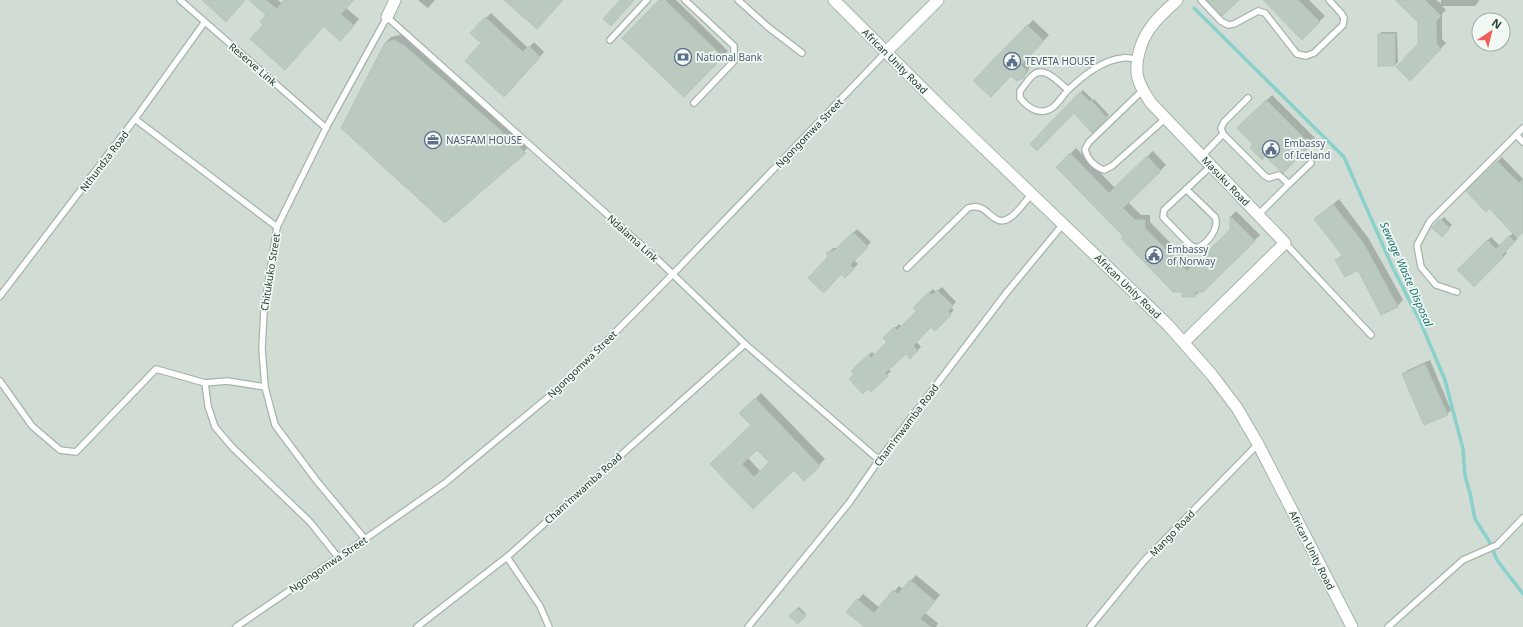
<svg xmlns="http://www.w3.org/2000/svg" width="1523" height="627" viewBox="0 0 1523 627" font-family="'Noto Sans',sans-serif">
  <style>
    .built { fill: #d0dcd4; fill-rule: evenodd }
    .shadow { fill: #0003; fill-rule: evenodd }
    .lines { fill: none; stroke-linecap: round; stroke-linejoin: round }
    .stream { stroke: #8ad0cb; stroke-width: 3.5 }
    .building { fill: #bacac0; stroke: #b4c5ba; fill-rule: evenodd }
    .lane-casing { stroke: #a5b4ab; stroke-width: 8 }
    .street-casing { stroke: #a5b4ab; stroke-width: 13 }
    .lane { stroke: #fff; stroke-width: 5.5 }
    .street { stroke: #fff; stroke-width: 11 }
    .labels { text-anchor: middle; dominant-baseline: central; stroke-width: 3.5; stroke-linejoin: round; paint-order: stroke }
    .service-label { font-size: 10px; fill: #4e5e75; stroke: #f2f8f4; text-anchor: start }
    .street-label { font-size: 10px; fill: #223d2f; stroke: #f2f8f4 }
    .water-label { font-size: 11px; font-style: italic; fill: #1d7873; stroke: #f2f8f4 }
  </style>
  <rect width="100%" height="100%" fill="#e2ece5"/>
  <path class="built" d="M 0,0 L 1523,0 L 1523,627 L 0,627 ZM 1479,20 L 1503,20 L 1503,44 L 1479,44 Z"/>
  <g class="shadow">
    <polygon points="266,0 278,0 282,4 286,0 353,0 346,8 359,19 346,34 324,25 264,25 268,15"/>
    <polygon points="419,0 435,0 428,8 419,1"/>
    <polygon points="661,0 676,0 728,51 684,96"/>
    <polygon points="1264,0 1309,0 1325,16 1302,38"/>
    <polygon points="1398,0 1436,0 1441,4 1441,0 1479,0 1479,1 1475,6 1442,6 1446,10 1442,14 1442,39 1446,43 1410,80 1419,45 1419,22"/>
    <polygon points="491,13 528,48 534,42 544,52 509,91 482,43 471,33"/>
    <polygon points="1033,20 1049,35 1026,59 1031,64 1027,73 1021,79 1011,75 975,81"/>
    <polygon points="1382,32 1397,32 1398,62 1395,65 1379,34"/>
    <polygon points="400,35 410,39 530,146 445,222 385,43 391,37"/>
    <polygon points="1083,90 1093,100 1094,99 1109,115 1092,132 1074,112 1031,144"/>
    <polygon points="1272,95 1315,138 1283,171 1238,128"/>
    <polygon points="1076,148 1115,188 1153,151 1166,165 1128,202 1141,215 1150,215 1150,222 1193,266 1231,230 1231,216 1236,211 1260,235 1203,291 1200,291 1195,296 1183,291 1124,236 1057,167"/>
    <polygon points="1502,157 1523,179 1523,231 1517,237 1518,238 1505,251 1507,253 1474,285 1458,270 1491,237 1500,246 1514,232 1489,207 1467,191"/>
    <polygon points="1339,199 1369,239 1403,300 1397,306 1358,269 1337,260 1343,254 1316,219"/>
    <polygon points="1444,217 1452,225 1442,235 1434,228"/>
    <polygon points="857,229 871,242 854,260 858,264 849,273 828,259 828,253 833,248 839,248"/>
    <polygon points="942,287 956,302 951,307 954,310 935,329 931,326 916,341 921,347 910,357 906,353 888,369 891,371 871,390 855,374 856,367 872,352 875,355 889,342 884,338 899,324 902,327 917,311 914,308 933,289 936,292"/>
    <polygon points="1430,360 1451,410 1447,414 1403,374 1408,370"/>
    <path d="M 761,393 L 825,459 L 804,480 L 794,469 L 753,507 L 712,464 L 752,425 L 741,413 ZM 757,448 L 770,462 L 761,472 L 747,457 Z"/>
    <polygon points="916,575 940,595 925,613 938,623 936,627 863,627 865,626 848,611 863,594 880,608 899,586 903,589"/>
    <polygon points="799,607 806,614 798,623 791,616"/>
  </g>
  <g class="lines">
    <polyline class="stream" points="1194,8 1344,157 1392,266 1420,321 1445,380 1463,449 1465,476 1470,493 1475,519 1489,541 1497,560 1523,594"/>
  </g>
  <g class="building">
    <polygon points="202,0 245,0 226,22"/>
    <polygon points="249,0 266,0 277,9 284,0 354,0 341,14 354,26 340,41 324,26 285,70 250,39 263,25 260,22 266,15"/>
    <polygon points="504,0 563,0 537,29"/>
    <polygon points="620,0 634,0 611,26 603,19"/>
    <polygon points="659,0 665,0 723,57 684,97 622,38"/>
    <polygon points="1207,0 1239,0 1222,16"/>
    <polygon points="1263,0 1298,0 1320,22 1302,40"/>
    <polygon points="1395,0 1425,0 1441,16 1436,21 1437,45 1441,49 1410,81 1396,67 1418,44 1418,22"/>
    <polygon points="485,17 523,52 529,46 540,57 504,97 465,61 481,43 470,33"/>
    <polygon points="1027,25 1044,41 1021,65 1026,70 1024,78 1016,81 1011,76 991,97 973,81"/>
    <rect x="1378" y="34" width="17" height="32"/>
    <polygon points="394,40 404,45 526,153 445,223 341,128 385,43"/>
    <polygon points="1080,92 1090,102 1091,100 1107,118 1092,133 1074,113 1037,151 1030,144"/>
    <polygon points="1266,100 1311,145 1283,173 1265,156 1262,160 1250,148 1253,144 1237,128"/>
    <polygon points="1070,153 1109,193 1147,156 1161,171 1123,208 1135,220 1145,220 1145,228 1187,271 1230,230 1230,216 1255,241 1203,292 1195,292 1195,297 1182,297 1182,292 1173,292 1121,238 1123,236 1056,167"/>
    <polygon points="1497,161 1519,183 1523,179 1523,232 1517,238 1489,208 1486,212 1466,191"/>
    <polygon points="1333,204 1364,244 1398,307 1381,315 1358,270 1345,277 1335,260 1343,256 1314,219"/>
    <polygon points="1440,219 1450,228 1442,237 1432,228"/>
    <polygon points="853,232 868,247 850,265 854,269 845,278 841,274 824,293 808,278 827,258 827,252 834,251"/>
    <polygon points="1509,236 1515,242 1502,255 1504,257 1474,287 1457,270 1487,240 1496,249"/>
    <polygon points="937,290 953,306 948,311 951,315 935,331 931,327 913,346 918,351 910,359 906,354 885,373 888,376 871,392 868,389 863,394 849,379 854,374 851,371 868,355 871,358 887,342 883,338 894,327 897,330 916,311 913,308 929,292 932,295"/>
    <polygon points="1425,364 1448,415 1424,425 1402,374"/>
    <path d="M 755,398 L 820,466 L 804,481 L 794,470 L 753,509 L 710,464 L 751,425 L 739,413 ZM 757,450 L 769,462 L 754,477 L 742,464 Z"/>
    <polygon points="910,580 935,601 920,619 931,627 865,627 846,612 857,599 874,613 893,590 898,594"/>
    <polygon points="797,608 806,616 798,624 789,616"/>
  </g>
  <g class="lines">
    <g class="lane-casing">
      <g id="lane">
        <polyline points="180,0 326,128"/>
        <polyline points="685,0 734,46 734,61 694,103"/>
        <polyline points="738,0 768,27 802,53"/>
        <polyline points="1201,0 1221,21 1228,25 1234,24 1258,11 1265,13 1297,54 1306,56 1314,53 1343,25 1344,18 1341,13 1329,0"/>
        <polyline points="610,40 647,0"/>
        <path d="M 1068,90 C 1059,83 1044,64 1032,76 C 1028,80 1024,86 1020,91 L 1020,98 C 1028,108 1040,116 1052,108 C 1058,104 1063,95 1068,90 C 1083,76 1102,60 1123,58 C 1128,57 1133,59 1138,59"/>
        <path d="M 1143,90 L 1089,142 L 1085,149 C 1087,159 1095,167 1104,170 L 1112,166 L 1166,118"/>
        <polyline points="1248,98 1224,122 1221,128 1223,134 1265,176 1269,178 1279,175 1289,184 1311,163"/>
        <polyline points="135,119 277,227"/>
        <polyline points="1516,135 1523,142"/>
        <polyline points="1202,156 1223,134"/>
        <path d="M 1186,189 L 1215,217 C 1220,228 1207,244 1197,248 L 1190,245 L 1163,217 L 1164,210 L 1211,166"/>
        <polyline points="1258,215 1289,184"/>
        <polyline points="1285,243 1371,335"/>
        <path d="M 907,268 L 968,208 C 989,200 992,231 1011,217 C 1019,211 1026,201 1032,193"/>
        <polyline points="1457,292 1436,285 1421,267 1417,245 1430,221 1523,128"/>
        <polyline points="0,296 135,119 204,23"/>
        <polyline points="0,381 32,426 60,450 76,452 156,369 205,383 227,381 265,387"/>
        <polyline points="205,383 208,406 215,427 233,448 310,522 338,557"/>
        <polyline points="365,539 316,480 275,425 265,387 262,349 264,310 277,227 326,128 387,17 658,260 745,344 879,460"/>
        <polyline points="507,557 540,606 549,627"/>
        <polyline points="236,627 365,539 445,483 563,385 672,275 886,52"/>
        <polyline points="417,627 507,557 745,344"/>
        <polyline points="748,627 849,503 879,460 1007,292 1064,223"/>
        <polyline points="1090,627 1144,561 1258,444"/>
        <polyline points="1388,627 1463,560 1497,545 1523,518"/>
      </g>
    </g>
    <g class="street-casing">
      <g id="street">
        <polyline points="834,0 940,106 1168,325 1212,375 1237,408 1258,444 1352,627"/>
        <path d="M 1177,0 C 1168,9 1158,17 1151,27 C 1141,40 1134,62 1138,78 C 1140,87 1146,95 1151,103 L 1285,243 L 1184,342"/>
        <polyline points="387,17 395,0"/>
        <polyline points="886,52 938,0"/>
      </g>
    </g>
    <use href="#lane" class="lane"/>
    <use href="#street" class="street"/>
  </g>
  <defs>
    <g id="bank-ring" transform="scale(0.9)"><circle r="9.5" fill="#f2f8f4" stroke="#5c6f8a" stroke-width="1.5"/><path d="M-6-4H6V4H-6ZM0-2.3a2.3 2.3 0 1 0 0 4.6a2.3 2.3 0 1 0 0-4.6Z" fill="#5c6f8a"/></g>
    <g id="civic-ring" transform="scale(0.9)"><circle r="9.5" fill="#f2f8f4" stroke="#5c6f8a" stroke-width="1.5"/><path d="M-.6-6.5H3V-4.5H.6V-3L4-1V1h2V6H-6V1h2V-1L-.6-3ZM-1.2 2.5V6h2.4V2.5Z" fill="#5c6f8a"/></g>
    <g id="office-ring" transform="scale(0.9)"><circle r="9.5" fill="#f2f8f4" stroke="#5c6f8a" stroke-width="1.5"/><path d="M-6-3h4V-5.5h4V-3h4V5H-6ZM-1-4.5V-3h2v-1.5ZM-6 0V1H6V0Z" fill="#5c6f8a"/></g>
  </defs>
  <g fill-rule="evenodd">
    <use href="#bank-ring" x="683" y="57"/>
    <use href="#civic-ring" x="1012" y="61"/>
    <use href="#office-ring" x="433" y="140"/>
    <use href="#civic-ring" x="1271" y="149"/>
    <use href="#civic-ring" x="1154" y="255"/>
  </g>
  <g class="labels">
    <g class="service-label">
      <text x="696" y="57">National Bank</text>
      <text x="1025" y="61">TEVETA HOUSE</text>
      <text x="446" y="140">NASFAM HOUSE</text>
      <text x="1284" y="143">Embassy<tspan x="1284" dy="12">of Iceland</tspan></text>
      <text x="1167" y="249">Embassy<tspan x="1167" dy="12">of Norway</tspan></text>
    </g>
    <g class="street-label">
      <text transform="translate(895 61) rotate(45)">African Unity Road</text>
      <text transform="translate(253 64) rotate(41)">Reserve Link</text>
      <text transform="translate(809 133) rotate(-46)">Ngongomwa Street</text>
      <text transform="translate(104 161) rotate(-53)">Nthundza Road</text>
      <text transform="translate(1226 181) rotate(46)">Masuku Road</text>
      <text transform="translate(633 238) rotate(42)">Ndalama Link</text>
      <text transform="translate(270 272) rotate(-81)">Chitukuko Street</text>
      <text transform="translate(1128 286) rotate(44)">African Unity Road</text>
      <text transform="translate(582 364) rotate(-44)">Ngongomwa Street</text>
      <text transform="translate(906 425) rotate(-53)">Cham'mwamba Road</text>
      <text transform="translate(583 488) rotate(-42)">Cham'mwamba Road</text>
      <text transform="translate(1172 533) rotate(-46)">Mango Road</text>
      <text transform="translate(1312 550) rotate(63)">African Unity Road</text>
      <text transform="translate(328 564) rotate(-34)">Ngongomwa Street</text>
    </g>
    <g class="water-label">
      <text transform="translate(1407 274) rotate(66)">Sewage Waste Disposal</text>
    </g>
  </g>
  <g transform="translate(1491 32) rotate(35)"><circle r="19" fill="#f2f8f4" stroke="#9fada5"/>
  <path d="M0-3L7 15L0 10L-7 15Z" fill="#f05e5b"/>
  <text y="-6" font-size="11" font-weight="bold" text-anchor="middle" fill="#223d2f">N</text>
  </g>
</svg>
